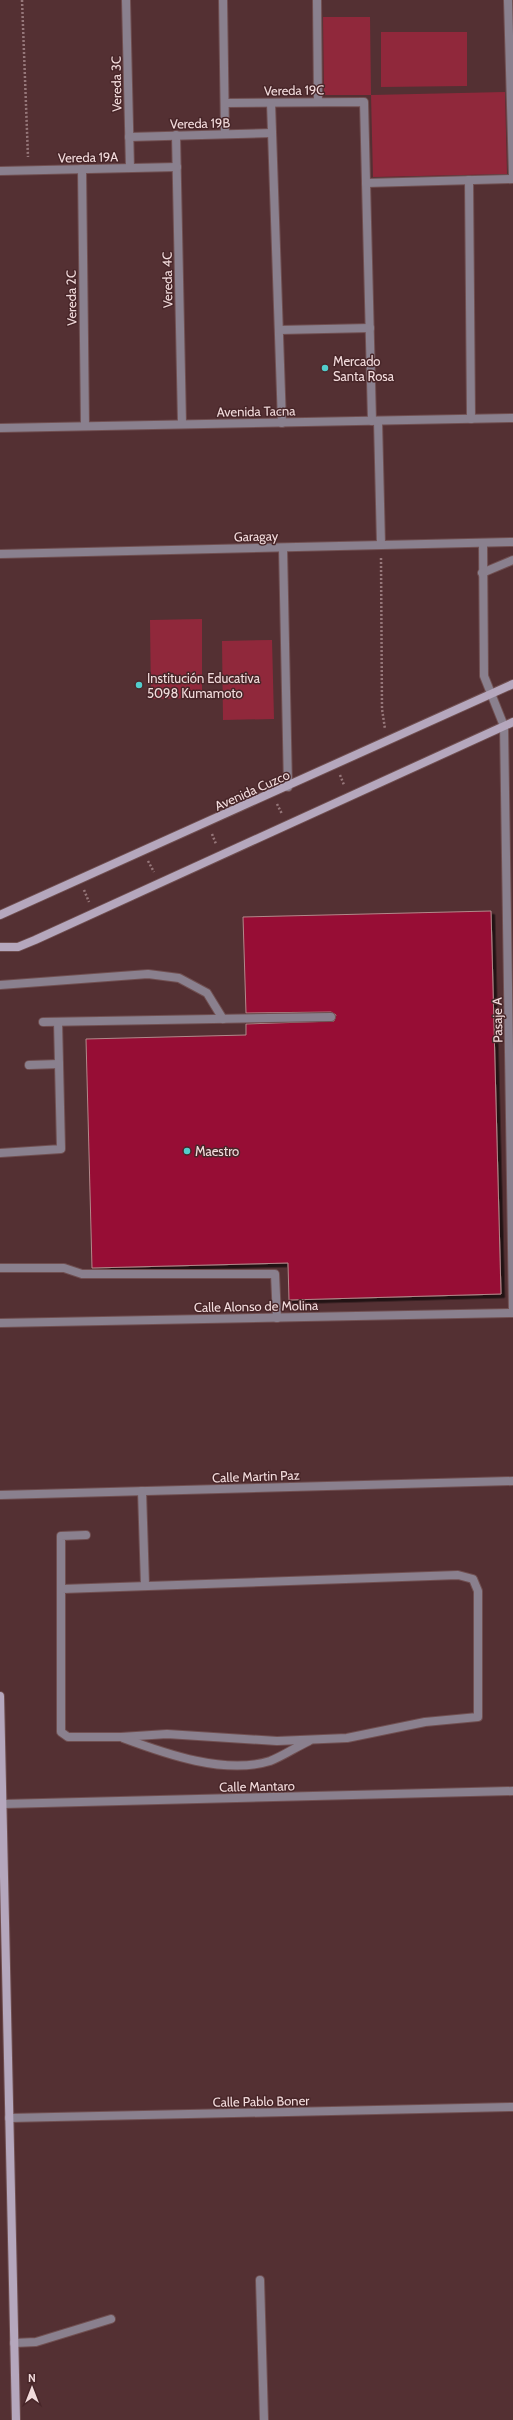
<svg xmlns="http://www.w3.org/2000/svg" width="513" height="2420" viewBox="0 0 513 2420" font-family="Cabin,sans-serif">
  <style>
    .green { fill: #90283b }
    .building { fill: #970d34; stroke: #b2888a; filter: url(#shadow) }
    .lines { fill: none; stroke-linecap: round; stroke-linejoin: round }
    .lane-casing { stroke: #704f51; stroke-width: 10 }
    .street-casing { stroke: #704f51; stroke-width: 10 }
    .secondary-casing { stroke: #704f51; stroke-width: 10 }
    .path { stroke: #96777a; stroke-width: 2.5; stroke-dasharray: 2 2; stroke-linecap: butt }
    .lane { stroke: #8a808e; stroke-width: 8 }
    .street { stroke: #8a808e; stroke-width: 8 }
    .secondary { stroke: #b5a7bd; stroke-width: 8 }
    .poi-dot { fill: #52cdcc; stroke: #482629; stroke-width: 1.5 }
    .labels { text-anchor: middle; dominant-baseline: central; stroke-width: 3; stroke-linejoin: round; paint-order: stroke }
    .street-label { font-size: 13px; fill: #f2dbdc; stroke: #482629 }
    .poi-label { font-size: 13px; fill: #f2dbdc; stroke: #482629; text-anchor: start }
  </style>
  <defs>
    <filter id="shadow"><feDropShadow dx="3.5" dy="3.5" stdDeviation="0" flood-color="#0009"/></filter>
  </defs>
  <rect width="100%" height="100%" fill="#543033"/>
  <g class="green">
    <polygon points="323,17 370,17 371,95 505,92 507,174 373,177 371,95 324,95"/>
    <polygon points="381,32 467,32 467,86 381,87"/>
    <polygon points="202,619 202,698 151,699 150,620"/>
    <polygon points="272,640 274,719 223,720 222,641"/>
  </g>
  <polygon class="building" points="491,911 501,1294 289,1300 288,1263 92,1268 86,1039 246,1035 246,1024 334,1021 336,1015 331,1012 246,1013 243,917"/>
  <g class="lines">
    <g class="lane-casing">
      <g id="lane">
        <polyline points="0,985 148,974 179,978 207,993 223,1019"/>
        <polyline points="43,1022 331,1017"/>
        <polyline points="29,1065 59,1064"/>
        <polyline points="0,1153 61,1149 58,1022"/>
        <polyline points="0,1268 64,1268 82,1274 275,1274 277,1318"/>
        <polyline points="142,1491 145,1585"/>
        <polyline points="62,1589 458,1575 473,1579 478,1591 478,1717 425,1722 347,1738 277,1741 167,1734 121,1737 68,1737 61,1732 61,1536 86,1535"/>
        <path d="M 123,1738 C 166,1754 225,1775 270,1761 C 283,1756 296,1747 309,1741"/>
        <polyline points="260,2280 264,2420"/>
        <polyline points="14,2343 36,2342 111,2319"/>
      </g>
    </g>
    <g class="street-casing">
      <g id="street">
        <polyline points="126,0 130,168"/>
        <polyline points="223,0 225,134"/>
        <polyline points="317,0 318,102"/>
        <polyline points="508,0 513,176"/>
        <polyline points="225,103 364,102 372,421"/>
        <polyline points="271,103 282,423"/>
        <polyline points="176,135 182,424"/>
        <polyline points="129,137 272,133"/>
        <polyline points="82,169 85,426"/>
        <polyline points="0,171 177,167"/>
        <polyline points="469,180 471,419"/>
        <polyline points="366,183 513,179"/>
        <polyline points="279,330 370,328"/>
        <polyline points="378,421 381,545"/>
        <polyline points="0,428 513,418"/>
        <polyline points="483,543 484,676 504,726 513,1313"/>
        <polyline points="283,548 288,787"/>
        <polyline points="0,554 513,542"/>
        <polyline points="482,573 513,560"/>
        <polyline points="0,1323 513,1313"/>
        <polyline points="0,1495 513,1481"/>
        <polyline points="3,1804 513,1791"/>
        <polyline points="9,2118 513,2107"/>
      </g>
    </g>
    <g class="secondary-casing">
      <g id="secondary">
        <polyline points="0,915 513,684"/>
        <polyline points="0,947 18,947 35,940 513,722"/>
        <polyline points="0,1696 16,2420"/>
      </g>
    </g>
    <g class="path">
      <polyline points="22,0 28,157"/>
      <polyline points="381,558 382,709 385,729"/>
      <polyline points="340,775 344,785"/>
      <polyline points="277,804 282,814"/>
      <polyline points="212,834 216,844"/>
      <polyline points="148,861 154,872"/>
      <polyline points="84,890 89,902"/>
    </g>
    <use href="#lane" class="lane"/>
    <use href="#street" class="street"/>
    <use href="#secondary" class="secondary"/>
  </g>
  <g class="poi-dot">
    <circle cx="325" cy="368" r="4"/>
    <circle cx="139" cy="685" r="4"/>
    <circle cx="187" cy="1151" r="4"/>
  </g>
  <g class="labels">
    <g class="street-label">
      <text transform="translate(116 84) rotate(-91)">Vereda 3C</text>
      <text transform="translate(294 90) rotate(-1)">Vereda 19C</text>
      <text transform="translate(200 123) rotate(-1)">Vereda 19B</text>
      <text transform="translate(88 157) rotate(-1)">Vereda 19A</text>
      <text transform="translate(167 280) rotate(-91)">Vereda 4C</text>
      <text transform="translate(71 298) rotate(-91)">Vereda 2C</text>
      <text transform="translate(256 411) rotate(-1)">Avenida Tacna</text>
      <text transform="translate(256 536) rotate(-1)">Garagay</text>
      <text transform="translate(252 790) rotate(-24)">Avenida Cuzco</text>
      <text transform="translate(497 1020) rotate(-91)">Pasaje A</text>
      <text transform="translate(256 1306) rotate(-1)">Calle Alonso de Molina</text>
      <text transform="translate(256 1476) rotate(-2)">Calle Martin Paz</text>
      <text transform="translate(257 1786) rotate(-1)">Calle Mantaro</text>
      <text transform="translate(261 2101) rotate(-1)">Calle Pablo Boner</text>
    </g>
    <g class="poi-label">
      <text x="333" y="361">Mercado<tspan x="333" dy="15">Santa Rosa</tspan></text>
      <text x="147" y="678">Institución Educativa<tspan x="147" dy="15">5098 Kumamoto</tspan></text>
      <text x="195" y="1151">Maestro</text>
    </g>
  </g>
  <g transform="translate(32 2388)" stroke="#482629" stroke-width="3" paint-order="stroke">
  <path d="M0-3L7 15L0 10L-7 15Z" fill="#f2dbdc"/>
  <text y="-6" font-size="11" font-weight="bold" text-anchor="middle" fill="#f2dbdc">N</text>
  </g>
</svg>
